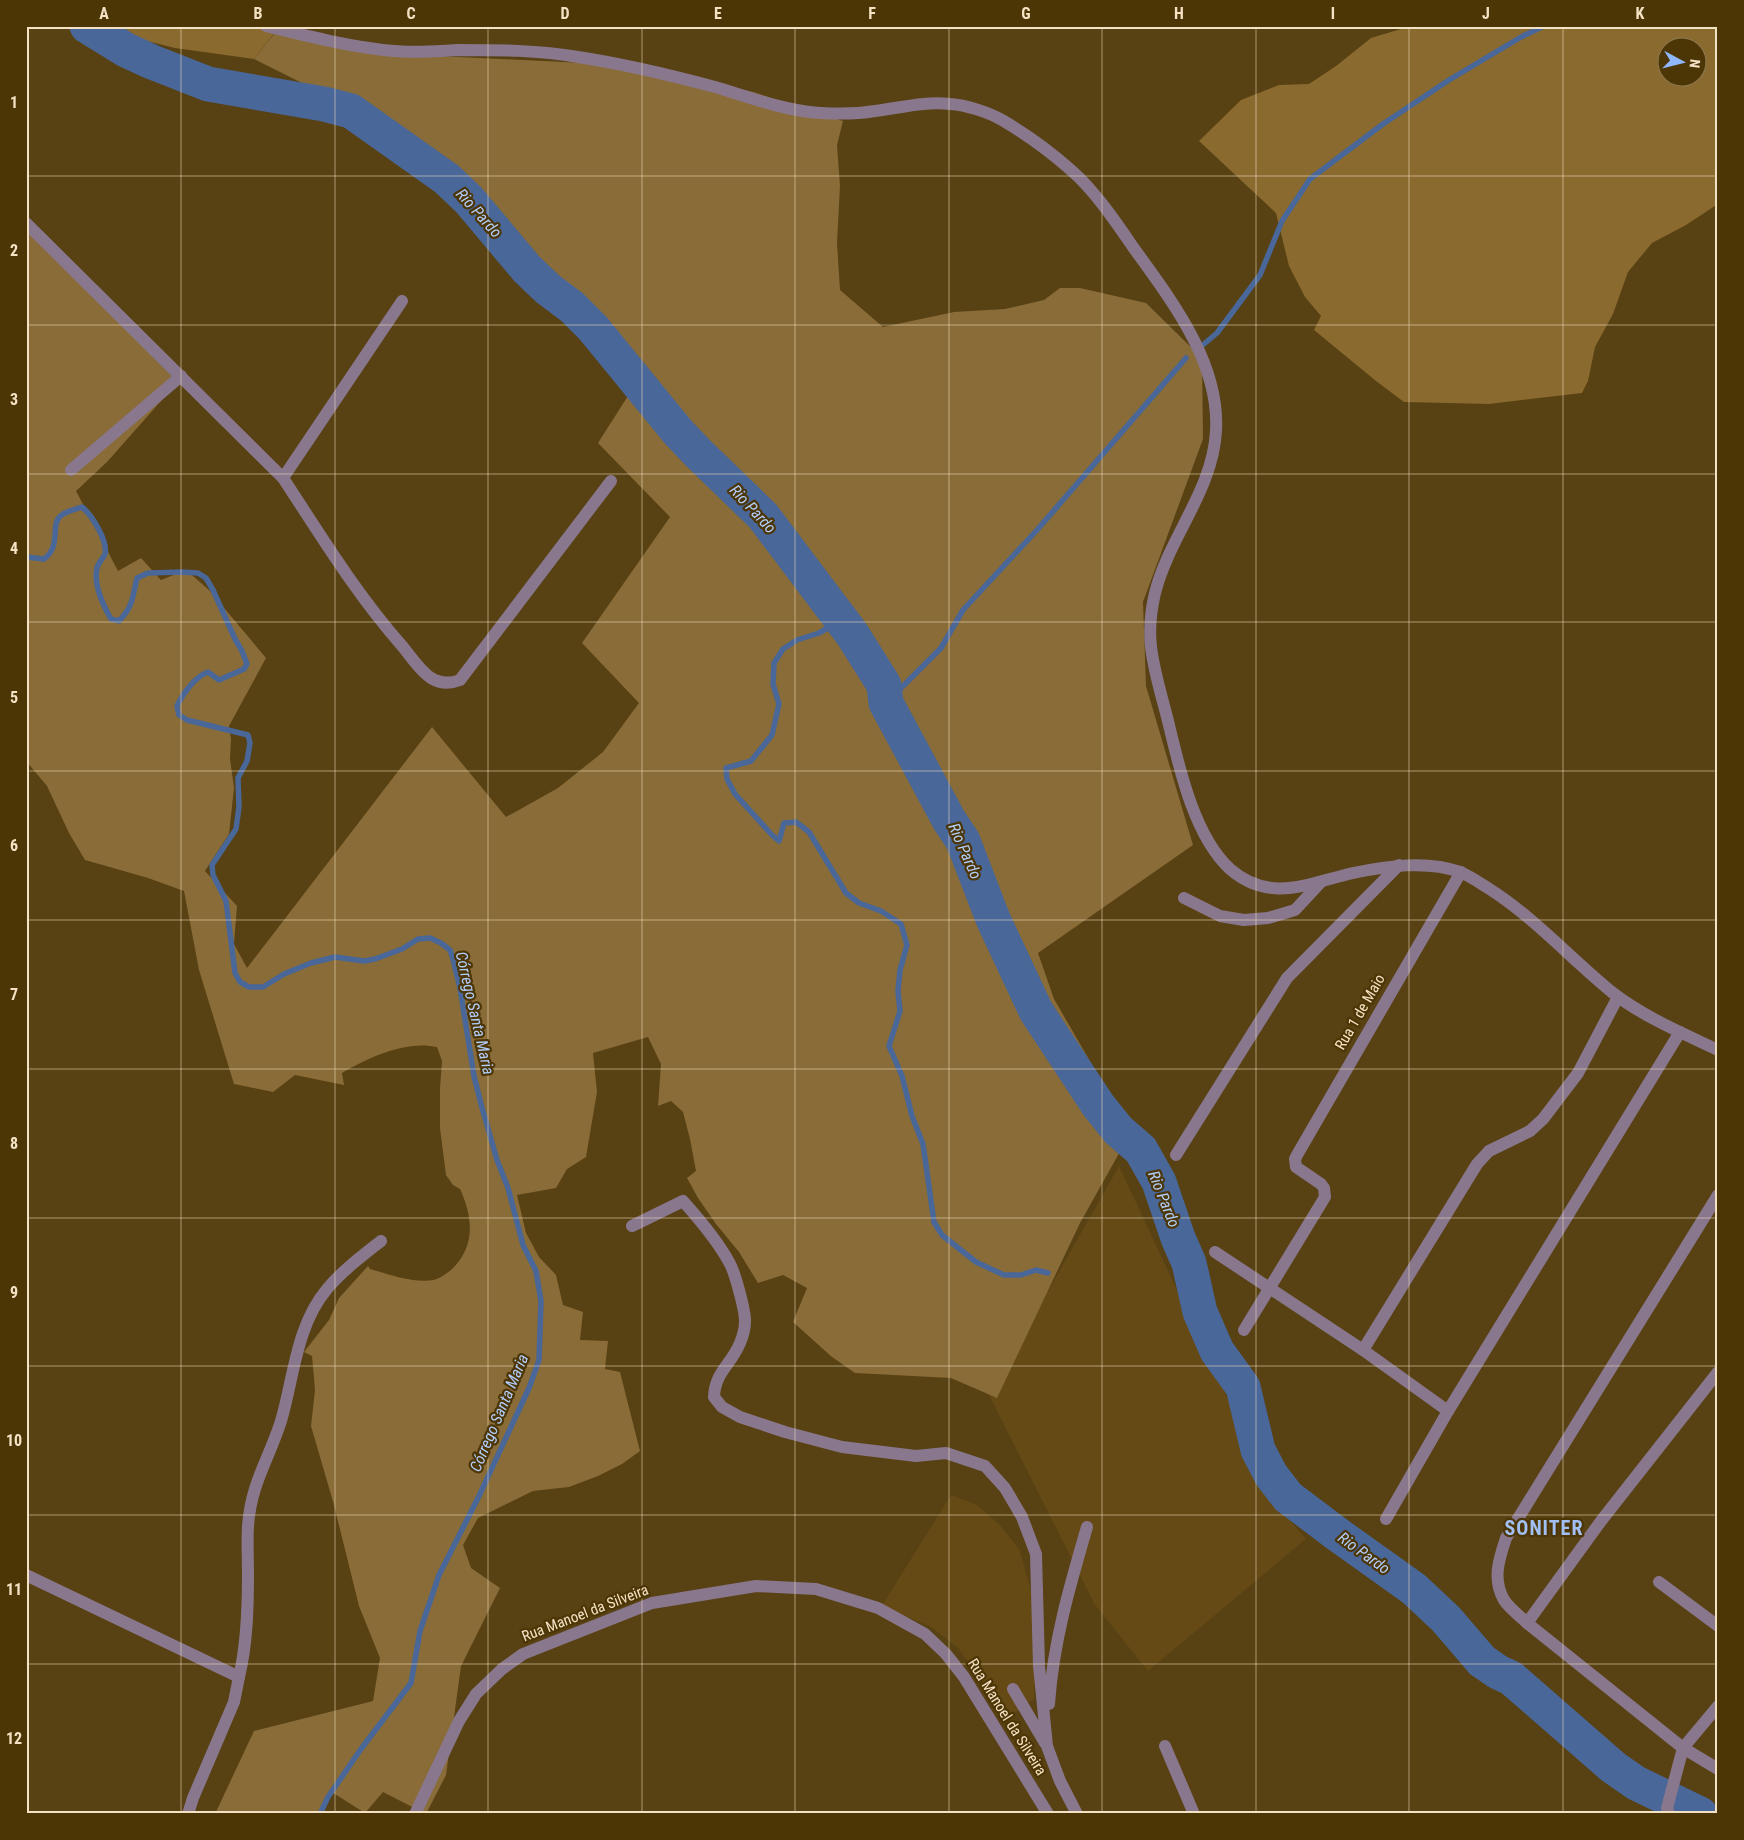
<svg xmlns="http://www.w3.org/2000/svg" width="1744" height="1840" viewBox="0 0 1744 1840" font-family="'Roboto Condensed',sans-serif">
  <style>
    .built { fill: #654a15 }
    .green { fill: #8a6c38 }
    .forest { fill: #8a6a2f; fill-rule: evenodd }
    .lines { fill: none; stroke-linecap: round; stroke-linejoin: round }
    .stream { stroke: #496798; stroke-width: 5.5 }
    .river { stroke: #496798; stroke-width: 35 }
    .minor { stroke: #89778d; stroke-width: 12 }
    .grid { fill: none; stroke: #f4e2c5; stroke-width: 1; stroke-opacity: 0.55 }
    .labels { text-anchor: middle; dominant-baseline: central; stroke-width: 4.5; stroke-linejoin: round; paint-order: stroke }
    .street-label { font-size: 15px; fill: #f4e2c5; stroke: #4d3606 }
    .water-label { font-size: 16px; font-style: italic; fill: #b1cdfa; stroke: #4d3606 }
    .district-label { font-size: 20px; font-weight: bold; letter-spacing: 1px; fill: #a2c0f3; stroke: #4d3606 }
    .neatline { fill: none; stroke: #f4e2c5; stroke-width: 2 }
    .grid-label { font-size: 16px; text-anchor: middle; font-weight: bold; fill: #f4e2c5 }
  </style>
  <rect width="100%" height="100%" fill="#584113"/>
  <g class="built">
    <polygon points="1119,1166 1278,1506 1306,1539 1148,1671 1095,1605 989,1395"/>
    <polygon points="951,1495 977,1505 1001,1526 1020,1551 1032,1594 1036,1629 1034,1699 1004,1720 982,1681 958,1648 930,1626 881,1607"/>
  </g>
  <path class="green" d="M 278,29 L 417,55 L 605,64 L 753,92 L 843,121 L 837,145 L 840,186 L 837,243 L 840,290 L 883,327 L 954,312 L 1005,309 L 1044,300 L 1060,288 L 1080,288 L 1146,303 L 1202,358 L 1203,439 L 1143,602 L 1146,686 L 1193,845 L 1038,953 L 1054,999 L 1131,1132 L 1080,1223 L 997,1398 L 951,1378 L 855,1373 L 832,1357 L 793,1322 L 807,1288 L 783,1275 L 758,1283 L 739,1252 L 716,1224 L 698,1198 L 687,1178 L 696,1171 L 690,1139 L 683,1112 L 671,1101 L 658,1106 L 661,1064 L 648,1037 L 593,1053 L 597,1092 L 586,1157 L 567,1169 L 556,1188 L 517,1195 L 526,1233 L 539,1257 L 556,1275 L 563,1305 L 583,1312 L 580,1340 L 608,1341 L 605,1369 L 620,1372 L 640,1451 L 622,1464 L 598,1476 L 569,1487 L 533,1491 L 478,1518 L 463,1545 L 471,1568 L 500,1588 L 461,1666 L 446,1775 L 426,1814 L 383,1792 L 365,1813 L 330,1791 L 318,1814 L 215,1814 L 254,1731 L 373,1701 L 380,1658 L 359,1606 L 334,1505 L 311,1426 L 315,1390 L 312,1356 L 304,1352 L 329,1320 L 339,1298 L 368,1266 L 370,1269 C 391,1275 412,1283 434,1280 C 440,1278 446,1274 451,1270 C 476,1247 473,1217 460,1189 L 453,1185 L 446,1175 L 440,1128 L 440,1088 L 442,1061 L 437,1047 C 406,1040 369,1057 342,1073 L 344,1085 L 295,1075 L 273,1092 L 234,1084 L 199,970 L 184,891 L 148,878 L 85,860 L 69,833 L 47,786 L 26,761 L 26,222 L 183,376 L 107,462 L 76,491 L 118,571 L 141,558 L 161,580 L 186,570 L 209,590 L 266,658 L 229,726 L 231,739 L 230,759 L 234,788 L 229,834 L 205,871 L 237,906 L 234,944 L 247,968 L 432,727 L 506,817 L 558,788 L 603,752 L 639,703 L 582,643 L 670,517 L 598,443 L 640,377 L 555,303 L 464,196 L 350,107 L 254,59 Z"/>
  <g class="forest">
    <polygon points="106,26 280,26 254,59 175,48 131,37"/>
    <path d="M 1411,26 L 1718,26 L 1718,204 L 1686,225 L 1652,243 L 1628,272 L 1613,314 L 1595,347 L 1588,381 L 1582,393 L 1489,404 L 1404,402 L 1376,381 L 1314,330 L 1321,316 L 1305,297 L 1289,266 L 1276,213 L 1199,141 L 1241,100 L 1279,85 L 1309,84 L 1336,66 L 1371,38 ZM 1666,48 L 1696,48 L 1696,78 L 1666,78 Z"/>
  </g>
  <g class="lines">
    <g class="stream">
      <polyline points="1198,349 1217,333 1260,275 1282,221 1310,179 1383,124 1449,80 1521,37 1544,26"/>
      <path d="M 26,557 L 44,559 C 63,545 48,523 63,514 C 69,511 76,509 82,507 C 92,515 108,541 105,554 C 103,559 98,563 97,568 C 93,585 103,605 111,619 L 119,621 C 134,605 132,598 137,578 L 148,573 L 182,572 L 198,573 L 206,578 L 213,590 L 235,639 L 242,651 L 247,664 L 244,669 L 219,680 L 208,672 C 195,677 183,693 177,706 L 179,715 L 187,720 L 248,735 L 250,743 L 247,761 L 238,778 L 239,807 L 236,829 L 212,865 L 213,875 L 226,901 L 235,973 L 240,982 L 249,987 L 263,987 L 284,974 L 311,963 L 335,957 L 364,961 L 375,959 L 402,949 L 418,939 L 430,938 L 441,943 L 450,950 L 453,959 L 460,988 L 474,1076 L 481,1104 L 497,1160 L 508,1188 L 523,1245 L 536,1271 L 541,1301 L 539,1360 L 529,1388 L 479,1496 L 439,1575 L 420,1631 L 411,1683 L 361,1749 L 328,1797 L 320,1814"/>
      <polyline points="835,610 831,626 819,633 797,640 783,649 774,663 773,684 779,704 772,735 751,761 726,768 727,779 735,794 772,835 779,841 784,823 796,822 809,832 846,893 859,903 881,911 901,924 907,945 900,970 898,991 900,1011 889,1046 902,1076 912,1116 923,1144 934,1222 942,1235 976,1262 1004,1275 1021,1275 1036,1270 1048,1273"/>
      <polyline points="886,703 941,648 963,610 1037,530 1186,358"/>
    </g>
    <polyline class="river" points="87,26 126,50 152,62 208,84 324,104 351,111 447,179 469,200 527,269 548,289 572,307 593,328 678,432 699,454 763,516 852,634 884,685 886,703 949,820 963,841 993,919 1036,1011 1098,1105 1118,1130 1141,1150 1159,1182 1178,1238 1189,1263 1200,1312 1217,1351 1243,1387 1258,1450 1271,1475 1288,1497 1337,1534 1414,1589 1446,1619 1482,1661 1498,1672 1511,1678 1613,1767 1636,1783 1700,1814"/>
    <g class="minor">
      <path d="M 266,26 C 307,36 351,47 394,51 C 415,53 437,51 459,50 C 499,50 538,50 578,57 C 624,64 670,75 715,87 C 749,97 785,111 821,113 C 838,114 857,114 875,111 C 900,108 925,101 950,104 C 966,105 988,112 1002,120 C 1026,134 1051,152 1072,171 C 1094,190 1116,222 1133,247 C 1171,300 1220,362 1216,431 C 1213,490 1169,537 1155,593 C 1151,610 1149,629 1151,647 C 1154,672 1162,697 1168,721 C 1179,767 1194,836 1230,869 C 1270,904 1309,883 1353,873 C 1387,866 1427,860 1460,872 C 1470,876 1480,883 1488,888 C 1534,917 1571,959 1613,993 C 1644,1017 1682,1033 1718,1050"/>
      <polyline points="26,223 283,478 402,301"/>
      <polyline points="71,470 181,376"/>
      <path d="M 283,478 C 321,536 357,595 403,647 C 411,657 420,671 431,678 C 441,684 450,684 460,680 L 611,481"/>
      <polyline points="1184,898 1220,916 1244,920 1268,918 1295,910 1321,882"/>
      <polyline points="1176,1155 1287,978 1399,865"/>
      <path d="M 1718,1195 L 1506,1538 C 1499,1559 1492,1579 1504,1600 C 1509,1608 1520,1616 1527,1623 L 1683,1748 L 1718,1706"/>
      <path d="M 632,1226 L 683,1201 C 700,1220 717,1240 729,1262 C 735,1272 745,1310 745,1321 C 745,1329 743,1336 740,1343 C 731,1365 715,1372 714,1397 L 722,1407 L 740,1417 L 785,1432 L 842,1447 L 916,1456 L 946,1453 L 985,1466 L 1005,1488 L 1022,1517 L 1036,1554 L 1039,1666 L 1047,1746 L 1060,1781 L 1077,1814"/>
      <polyline points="1215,1252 1363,1350 1448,1411"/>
      <polyline points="1244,1330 1325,1197 1324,1188 1321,1184 1296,1167 1295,1159 1297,1155 1461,872"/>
      <polyline points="1363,1350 1477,1164 1489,1151 1530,1131 1543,1119 1578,1073 1618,997"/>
      <polyline points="1386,1519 1448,1411 1680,1032"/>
      <polyline points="26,1575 239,1677 234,1702 193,1798 188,1814"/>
      <polyline points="1659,1582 1718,1626"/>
      <polyline points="1527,1623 1601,1521 1718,1372"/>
      <path d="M 239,1677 C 247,1644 248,1609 248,1575 C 248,1559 247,1542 248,1526 C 251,1483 269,1459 281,1421 C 294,1377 296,1326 327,1289 C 342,1271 362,1256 381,1241"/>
      <polyline points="1013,1689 1045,1743"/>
      <path d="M 1049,1704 C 1053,1643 1070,1585 1087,1527"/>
      <polyline points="1165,1746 1194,1814"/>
      <polyline points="415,1814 459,1721 476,1694 502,1669 523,1654 652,1603 756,1586 816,1589 878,1608 925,1634 946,1654 964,1677 1048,1814"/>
      <polyline points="1669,1814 1667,1808 1683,1748 1718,1769"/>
    </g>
  </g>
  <path class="grid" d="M 181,26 L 181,1814M 335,26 L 335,1814M 488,26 L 488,1814M 642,26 L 642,1814M 795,26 L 795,1814M 949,26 L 949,1814M 1102,26 L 1102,1814M 1256,26 L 1256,1814M 1409,26 L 1409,1814M 1563,26 L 1563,1814M 26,176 L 1718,176M 26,325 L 1718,325M 26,474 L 1718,474M 26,622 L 1718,622M 26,771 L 1718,771M 26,920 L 1718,920M 26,1069 L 1718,1069M 26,1218 L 1718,1218M 26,1366 L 1718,1366M 26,1515 L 1718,1515M 26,1664 L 1718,1664"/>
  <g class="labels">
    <g class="street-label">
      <text transform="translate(1360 1012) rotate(-60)">Rua 1 de Maio</text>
      <text transform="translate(585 1613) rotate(-21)">Rua Manoel da Silveira</text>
      <text transform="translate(1007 1717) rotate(58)">Rua Manoel da Silveira</text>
    </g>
    <g class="water-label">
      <text transform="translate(479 213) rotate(48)">Rio Pardo</text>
      <text transform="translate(753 509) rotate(47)">Rio Pardo</text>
      <text transform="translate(965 851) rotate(66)">Rio Pardo</text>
      <text transform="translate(475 1013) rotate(77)">Córrego Santa Maria</text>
      <text transform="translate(1164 1199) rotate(68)">Rio Pardo</text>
      <text transform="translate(499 1413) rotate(-67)">Córrego Santa Maria</text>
      <text transform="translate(1364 1553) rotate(36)">Rio Pardo</text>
    </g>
    <g class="district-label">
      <text x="1544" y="1528">SONITER</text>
    </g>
  </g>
  <rect width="1744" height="1840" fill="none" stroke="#4d3606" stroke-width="55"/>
  <g transform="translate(1682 62) rotate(97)"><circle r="24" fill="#4d3606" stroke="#907b52"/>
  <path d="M0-4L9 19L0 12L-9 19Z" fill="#8fb8fd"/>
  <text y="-8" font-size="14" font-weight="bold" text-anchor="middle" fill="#f4e2c5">N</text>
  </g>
  <rect x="28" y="28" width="1688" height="1784" class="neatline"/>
  <g class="grid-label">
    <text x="104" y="19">A</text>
    <text x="258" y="19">B</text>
    <text x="411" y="19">C</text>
    <text x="565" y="19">D</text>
    <text x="718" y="19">E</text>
    <text x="872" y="19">F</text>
    <text x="1026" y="19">G</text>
    <text x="1179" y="19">H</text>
    <text x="1333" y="19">I</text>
    <text x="1486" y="19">J</text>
    <text x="1640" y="19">K</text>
    <text x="14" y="108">1</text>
    <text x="14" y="256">2</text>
    <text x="14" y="405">3</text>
    <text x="14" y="554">4</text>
    <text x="14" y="703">5</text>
    <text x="14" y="851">6</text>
    <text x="14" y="1000">7</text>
    <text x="14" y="1149">8</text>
    <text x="14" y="1298">9</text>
    <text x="14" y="1446">10</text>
    <text x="14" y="1595">11</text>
    <text x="14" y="1744">12</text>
  </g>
</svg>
